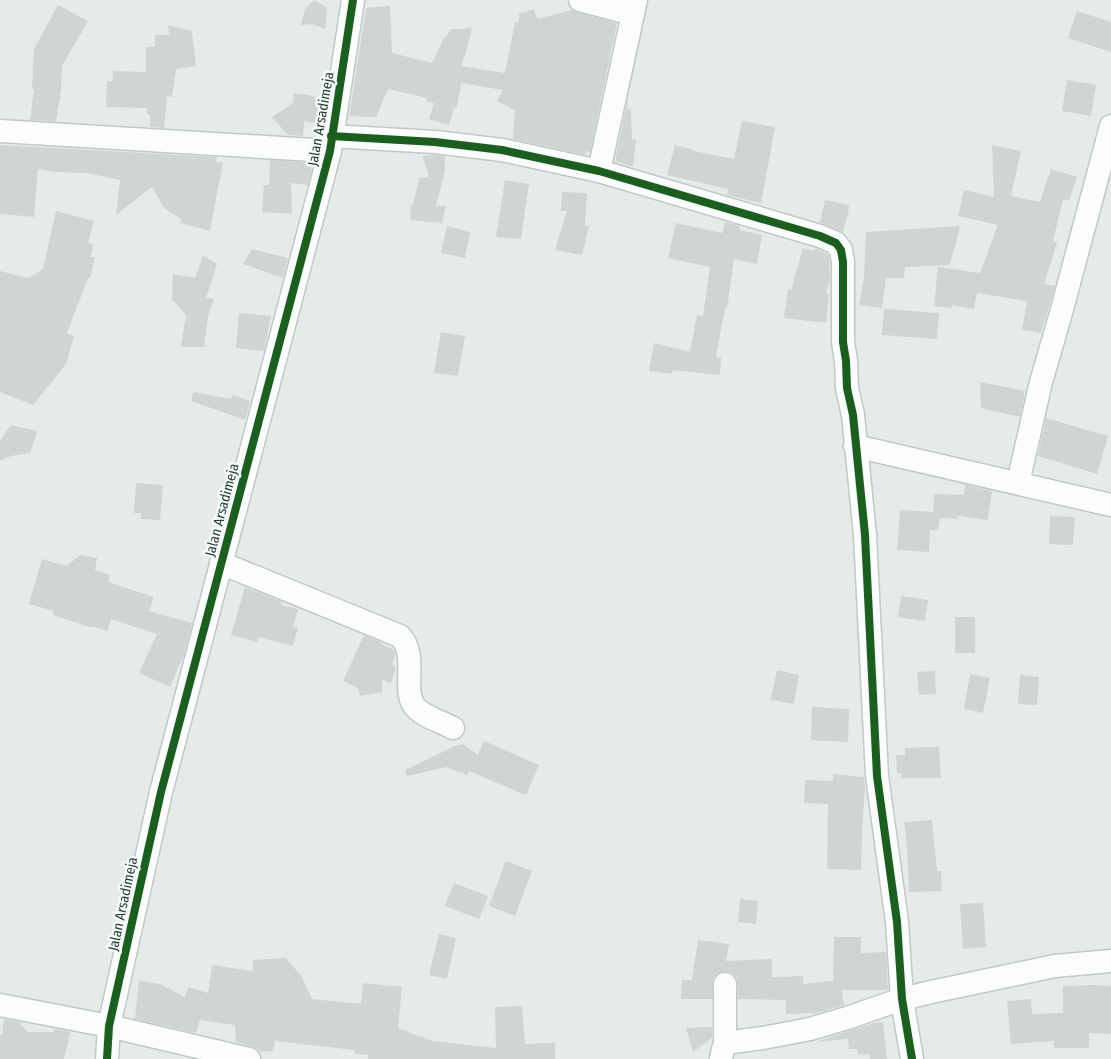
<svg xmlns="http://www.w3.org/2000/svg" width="1111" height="1059" viewBox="0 0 1111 1059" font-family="'Fira Sans Condensed',sans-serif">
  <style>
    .building { fill: #d0d4d3 }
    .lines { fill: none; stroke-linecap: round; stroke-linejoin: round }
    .minor-casing { stroke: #c3c8c6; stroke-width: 25 }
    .minor { stroke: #fbfcfc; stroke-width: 22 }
    .cycleway-casing { stroke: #f5f9f7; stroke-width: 11 }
    .cycleway { stroke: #1b5e20; stroke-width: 8 }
    .labels { text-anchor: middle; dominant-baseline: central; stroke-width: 5; stroke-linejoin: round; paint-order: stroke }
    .street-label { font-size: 14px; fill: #243d37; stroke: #f5f9f7 }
  </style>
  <rect width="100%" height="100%" fill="#e6ebe9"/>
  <g class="building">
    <polygon points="314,0 327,8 325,29 312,24 301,25 305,9"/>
    <polygon points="58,5 88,21 62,66 61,90 56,121 30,120 34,89 32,89 34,49"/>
    <polygon points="390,6 392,53 432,63 445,36 446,37 451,29 463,29 472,27 466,53 461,66 505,73 515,22 519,23 519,14 534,9 537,19 572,10 617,23 590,152 586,151 585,155 513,139 515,110 497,101 503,90 461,83 457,108 454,107 449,125 429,119 434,103 427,102 427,98 388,89 376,117 349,116 366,8"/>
    <polygon points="1077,11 1111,22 1111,52 1068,38"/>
    <polygon points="167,25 192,31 196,66 176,69 172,97 167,96 164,128 150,127 150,115 147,114 147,108 106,107 107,81 113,81 113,71 146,72 146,47 155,47 155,35 170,35"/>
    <polygon points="1067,80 1096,85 1091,116 1062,111"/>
    <polygon points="294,93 310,95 321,101 318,123 304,121 303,136 288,135 272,117 293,103"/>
    <polygon points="628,99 628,109 631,109 632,139 636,140 633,167 615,161"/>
    <polygon points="742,121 775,127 761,203 727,195 728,189 667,175 675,145 694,150 694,151 734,159"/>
    <polygon points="0,145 217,157 216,162 223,162 210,231 180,223 181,219 164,208 152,187 116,215 120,180 87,173 56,172 38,169 34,217 0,214"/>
    <polygon points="992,145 1021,151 1011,196 1040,202 1051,169 1077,177 1069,201 1063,199 1053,241 1057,242 1044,284 1055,286 1041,333 1022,330 1027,301 977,293 974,309 952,305 952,308 934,306 938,267 980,273 998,225 958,216 964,190 994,197"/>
    <polygon points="436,155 445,156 445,171 436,206 446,206 442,223 410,220 411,205 413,205 419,178 429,177 422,156"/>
    <polygon points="270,160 313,163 308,185 291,183 292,214 262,212 264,185 269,185"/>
    <polygon points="505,180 529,184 521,239 496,237"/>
    <polygon points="562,192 587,193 585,226 589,226 582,255 555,250 567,211 561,211"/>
    <polygon points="825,200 849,205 848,210 849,210 843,232 820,222"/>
    <polygon points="56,211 94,221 88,243 93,244 91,257 95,257 90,279 88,278 67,333 74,336 66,364 33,405 0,392 0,271 28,278 43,269"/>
    <polygon points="725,222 740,226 739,230 762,235 757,264 734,259 727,308 725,308 716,357 721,358 720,375 672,370 672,374 649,371 654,343 690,352 697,315 703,316 710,267 668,258 676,223 722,233"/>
    <polygon points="447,226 470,232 465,258 441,253"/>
    <polygon points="960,226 950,265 905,267 904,278 886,278 882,308 859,305 864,277 866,232"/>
    <polygon points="803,248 815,251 815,248 829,255 830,280 826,294 829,294 826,323 784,318 788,289 791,290"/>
    <polygon points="252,249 288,258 283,278 243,264"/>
    <polygon points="203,255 217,264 206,298 214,299 208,316 204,347 181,347 186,315 172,299 173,274 195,278"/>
    <polygon points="884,309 939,313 937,339 882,335"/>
    <polygon points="239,313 271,316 264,351 236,348"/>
    <polygon points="441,332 465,336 458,376 434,373"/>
    <polygon points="980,382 1025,391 1020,417 981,408"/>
    <polygon points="193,392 231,399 233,395 250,401 245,420 191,401"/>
    <polygon points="1046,418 1108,436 1097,474 1038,456"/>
    <polygon points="11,425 37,431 30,453 11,456 0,461 0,441"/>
    <polygon points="136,483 163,485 160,520 141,519 141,513 134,513"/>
    <polygon points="965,485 992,491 988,520 958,516 958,519 940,518 938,530 930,530 929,552 897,550 900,510 933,512 934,494 964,495"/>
    <polygon points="1050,516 1075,517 1073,545 1049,544"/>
    <polygon points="81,555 97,558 95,570 110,575 108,582 154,597 149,611 192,623 183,657 170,687 139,673 157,634 111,619 107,631 92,626 92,628 53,615 54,611 29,604 42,559 66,566"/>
    <polygon points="245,587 282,602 281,605 298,609 293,627 298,628 293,646 259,637 257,642 231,635"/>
    <polygon points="901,596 928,600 925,621 898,617"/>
    <rect x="955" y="617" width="20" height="36"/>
    <polygon points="364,635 382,643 381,644 394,650 395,656 392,664 396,667 391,683 382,680 382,692 360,696 358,688 343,681"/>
    <polygon points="777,670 799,675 794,704 771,700"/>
    <polygon points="935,671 936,694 919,695 917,672"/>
    <polygon points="970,674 990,678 983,713 964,709"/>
    <polygon points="1020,675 1039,677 1037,705 1018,704"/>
    <polygon points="812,707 849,709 848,742 811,740"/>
    <polygon points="484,741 539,765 526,795 469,771 467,775 446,767 407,776 405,770 455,746 463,744 478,755"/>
    <polygon points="939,747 941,778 901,778 901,773 897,773 896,755 905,755 905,748"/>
    <polygon points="833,774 864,777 865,788 862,831 861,870 827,869 828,804 804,803 805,780 833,781"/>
    <polygon points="932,820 937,871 941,871 942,891 909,892 907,847 904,822"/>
    <polygon points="506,861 532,871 515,916 489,906"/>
    <polygon points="454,883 488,896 479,919 445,906"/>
    <polygon points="740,899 758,901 756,924 738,922"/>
    <polygon points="983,903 986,947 963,949 960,904"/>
    <polygon points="439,934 456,938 447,979 429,975"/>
    <polygon points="834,937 861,937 861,953 886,952 888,990 842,990 844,1005 813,1014 813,1013 786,1014 786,1000 738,999 737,978 731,972 725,971 718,973 713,978 712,999 681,999 682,980 692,980 698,940 729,944 726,961 772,959 772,977 803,976 803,984 833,981"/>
    <polygon points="286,958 302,977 312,999 361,1004 363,983 402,987 398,1028 432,1041 496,1048 495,1007 522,1006 525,1044 555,1043 555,1059 368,1059 368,1055 355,1054 355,1050 275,1041 273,1051 260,1052 259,1050 252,1046 236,1042 235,1025 200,1020 196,1033 135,1019 139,981 160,984 185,997 188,987 208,993 212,965 253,971 253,960"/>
    <polygon points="1093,985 1111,986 1111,1034 1089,1033 1089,1048 1054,1048 1054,1041 1011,1044 1007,1001 1031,999 1032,1014 1063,1013 1063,986"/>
    <polygon points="4,1019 19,1022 27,1032 53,1032 54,1029 70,1032 64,1059 0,1059 0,1035 2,1035"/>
    <polygon points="883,1022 887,1059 870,1059 869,1054 858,1055 857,1049 849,1049 848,1039 815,1042 874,1023"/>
    <polygon points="712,1027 712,1038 693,1052 686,1028"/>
  </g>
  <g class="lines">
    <g class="minor-casing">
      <g id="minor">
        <polyline points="580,0 633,14"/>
        <polyline points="0,131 330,151"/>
        <polyline points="331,136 435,142 502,150 599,171 820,236 836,243 841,250 843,262 843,342 846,361 847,388 853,415 865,535 877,776 897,922 902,999 912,1059"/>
        <polyline points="599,171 636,0"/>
        <polyline points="855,446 1111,505"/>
        <polyline points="1018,483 1041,382 1061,313 1111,126"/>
        <path d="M 221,563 L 400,636 C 419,656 401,690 415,707 C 424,717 442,722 453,728"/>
        <polyline points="725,984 725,1045"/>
        <polyline points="0,1005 109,1026 249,1059"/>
        <polyline points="107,1059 109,1026 161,792 330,151 353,0"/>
        <polyline points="721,1059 723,1049 725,1045 732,1042 763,1038 810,1029 847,1018 902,999 931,992 1055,966 1111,961"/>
      </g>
    </g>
    <use href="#minor" class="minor"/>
    <g class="cycleway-casing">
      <g id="cycleway">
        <polyline points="331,136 435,142 502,150 599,171 820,236 836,243 841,250 843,262 843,342 846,361 847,388 853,415 865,535 877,776 897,922 902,999 912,1059"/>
        <polyline points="107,1059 109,1026 161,792 330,151 353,0"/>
      </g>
    </g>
    <use href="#cycleway" class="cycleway"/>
  </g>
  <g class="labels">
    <g class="street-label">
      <text transform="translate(321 119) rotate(-80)">Jalan Arsadimeja</text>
      <text transform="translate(222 510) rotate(-75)">Jalan Arsadimeja</text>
      <text transform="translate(123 904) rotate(-78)">Jalan Arsadimeja</text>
    </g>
  </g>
</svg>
